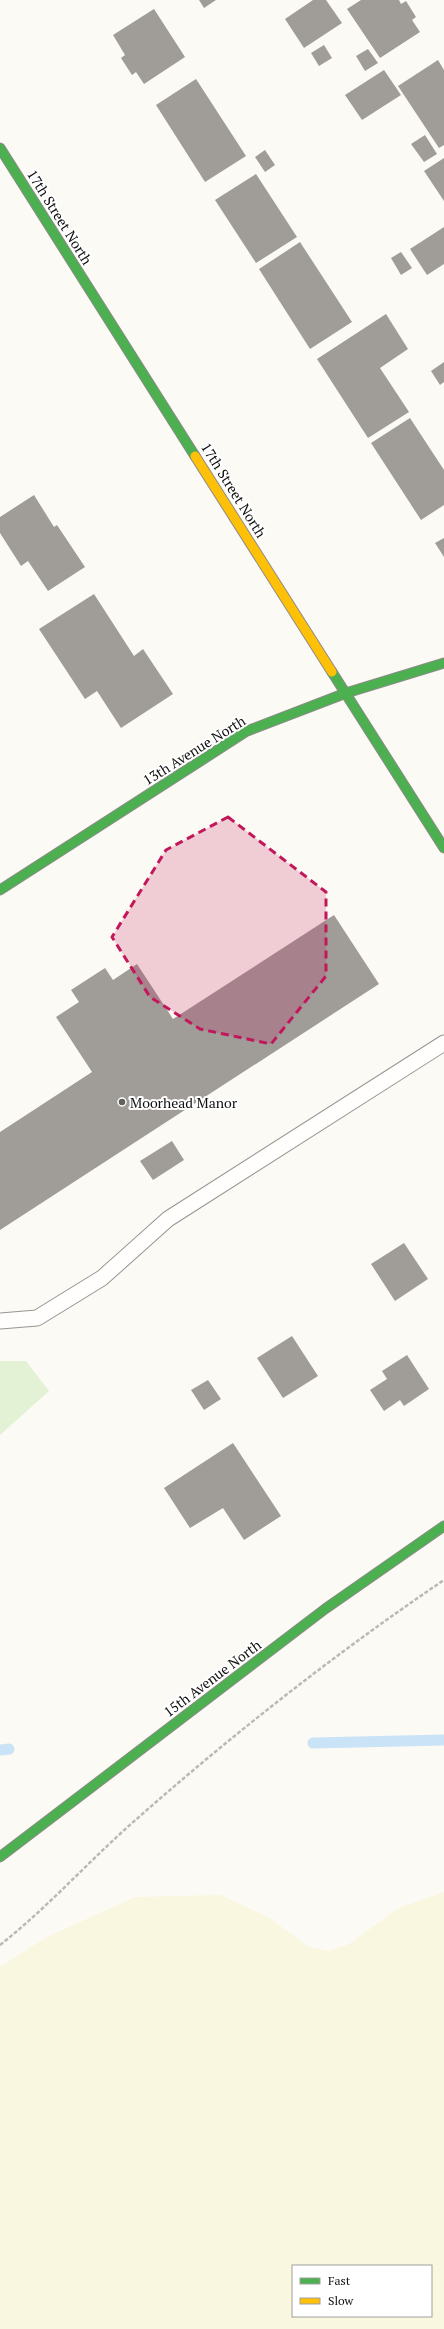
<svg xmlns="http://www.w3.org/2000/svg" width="444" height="2329" viewBox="0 0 444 2329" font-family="'PT Serif',serif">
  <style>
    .farmland { fill: #f9f7e0; fill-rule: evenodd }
    .green { fill: #e3f2d4 }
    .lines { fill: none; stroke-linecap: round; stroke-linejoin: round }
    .stream { stroke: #cae3f6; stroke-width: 11 }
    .building { fill: #a09d99 }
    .lane-casing { stroke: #969592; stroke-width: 17 }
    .fast-casing { stroke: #8c8b89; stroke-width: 11 }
    .slow-casing { stroke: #8c8b89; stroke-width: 11 }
    .path { stroke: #b9b9b8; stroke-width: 2.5; stroke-dasharray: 4 2; stroke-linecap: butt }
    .lane { stroke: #fffefd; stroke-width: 15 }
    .fast { stroke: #4caf50; stroke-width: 9 }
    .slow { stroke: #ffc107; stroke-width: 9 }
    .marked { fill: #c2185b; fill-opacity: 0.2; stroke: #c2185b; stroke-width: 3; stroke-dasharray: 8 5; stroke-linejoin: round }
    .poi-dot { fill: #62615f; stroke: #fff; stroke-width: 1.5 }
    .labels { text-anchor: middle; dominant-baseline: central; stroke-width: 4; stroke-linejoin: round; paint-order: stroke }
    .street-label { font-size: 14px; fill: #0f0f0f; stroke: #fff }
    .poi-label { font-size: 14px; fill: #0f0f0f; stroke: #fff; text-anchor: start }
  </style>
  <rect width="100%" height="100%" fill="#fcfaf4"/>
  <path class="farmland" d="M 444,1892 L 444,2329 L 0,2329 L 0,1967 L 47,1937 L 135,1897 L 220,1895 L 268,1917 L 309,1947 L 328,1951 L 349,1944 L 399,1908 ZM 293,2266 L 431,2266 L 431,2316 L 293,2316 Z"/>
  <polygon class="green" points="0,1361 26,1361 49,1391 0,1435"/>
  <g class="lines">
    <g class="stream">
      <polyline points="313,1743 444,1740"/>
      <polyline points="0,1750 9,1749"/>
    </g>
  </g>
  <g class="building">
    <polygon points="199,0 216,0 204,8"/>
    <polygon points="313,0 326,0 342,23 304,48 285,19"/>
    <polygon points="361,0 399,0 401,4 406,1 416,17 412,20 420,32 380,58 347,9"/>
    <polygon points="154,9 185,57 144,84 136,72 132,75 121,58 125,55 113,35"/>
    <polygon points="324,45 332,58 319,66 311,53"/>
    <polygon points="368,49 378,63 365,71 356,56"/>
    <polygon points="438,60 444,70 444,145 439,148 398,86"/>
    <polygon points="384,70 401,95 362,120 345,95"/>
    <polygon points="196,79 246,156 205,182 156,105"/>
    <polygon points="425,135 437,154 424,162 411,144"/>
    <polygon points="265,150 275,165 265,172 255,157"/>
    <polygon points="444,158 444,201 424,171"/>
    <polygon points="256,174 297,237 256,263 215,200"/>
    <polygon points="444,227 444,264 427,275 410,249"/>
    <polygon points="300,242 352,322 310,349 259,269"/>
    <polygon points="401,252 412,268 401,275 391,258"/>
    <polygon points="386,314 408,349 380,368 409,412 368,438 317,359"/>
    <polygon points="444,362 444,382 440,385 431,371"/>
    <polygon points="410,418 444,470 444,505 421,520 371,443"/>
    <polygon points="34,495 54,527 57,525 85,567 48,591 28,561 21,566 0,533 0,517"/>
    <polygon points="444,538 444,557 435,543"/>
    <polygon points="94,594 134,656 143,649 173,694 121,728 97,691 85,699 39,629"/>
    <polygon points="334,915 379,984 0,1230 0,1132 92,1072 56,1017 79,1002 71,990 105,968 113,980 137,964 173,1019"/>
    <polygon points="172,1141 184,1160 153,1180 140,1161"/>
    <polygon points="404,1243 428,1279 395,1301 371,1264"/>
    <polygon points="292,1336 318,1376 283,1398 257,1358"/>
    <polygon points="407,1355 429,1389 404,1406 400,1400 384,1411 370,1390 387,1379 382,1371"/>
    <polygon points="208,1380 221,1399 204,1410 191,1390"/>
    <polygon points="233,1443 281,1516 244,1540 223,1508 190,1528 164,1488"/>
  </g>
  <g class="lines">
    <g class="lane-casing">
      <polyline id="lane" points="0,1321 37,1318 102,1278 168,1219 444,1043"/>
    </g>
    <g class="fast-casing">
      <g id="fast">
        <polyline points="0,148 195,456"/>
        <polyline points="332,672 444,848"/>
        <polyline points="0,890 247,731 346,693 444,663"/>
        <polyline points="0,1857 325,1609 444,1526"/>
      </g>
    </g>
    <g class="slow-casing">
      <polyline id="slow" points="195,456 332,672"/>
    </g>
    <path class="path" d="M 0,1945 C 47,1908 87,1863 131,1824 C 229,1737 336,1653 444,1580"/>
    <use href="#lane" class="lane"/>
    <use href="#fast" class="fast"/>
    <use href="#slow" class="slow"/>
  </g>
  <path class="marked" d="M 228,817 L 326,892 L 326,976 L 271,1044 L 200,1029 L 150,997 L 112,937 L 166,850 Z"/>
  <circle class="poi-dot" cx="122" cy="1102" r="4"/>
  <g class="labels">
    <g class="street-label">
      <text transform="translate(60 217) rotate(58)">17th Street North</text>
      <text transform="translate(234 490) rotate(58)">17th Street North</text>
      <text transform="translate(194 750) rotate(-32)">13th Avenue North</text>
      <text transform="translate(212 1678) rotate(-37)">15th Avenue North</text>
    </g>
    <g class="poi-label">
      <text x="130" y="1102">Moorhead Manor</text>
    </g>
  </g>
  <rect x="292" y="2265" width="140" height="52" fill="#ffffff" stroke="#9f9f9f"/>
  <rect x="300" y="2278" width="20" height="6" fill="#4caf50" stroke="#9f9f9f"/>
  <text x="328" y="2285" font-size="12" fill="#0f0f0f">Fast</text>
  <rect x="300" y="2298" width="20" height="6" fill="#ffc107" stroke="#9f9f9f"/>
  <text x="328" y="2305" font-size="12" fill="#0f0f0f">Slow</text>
</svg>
